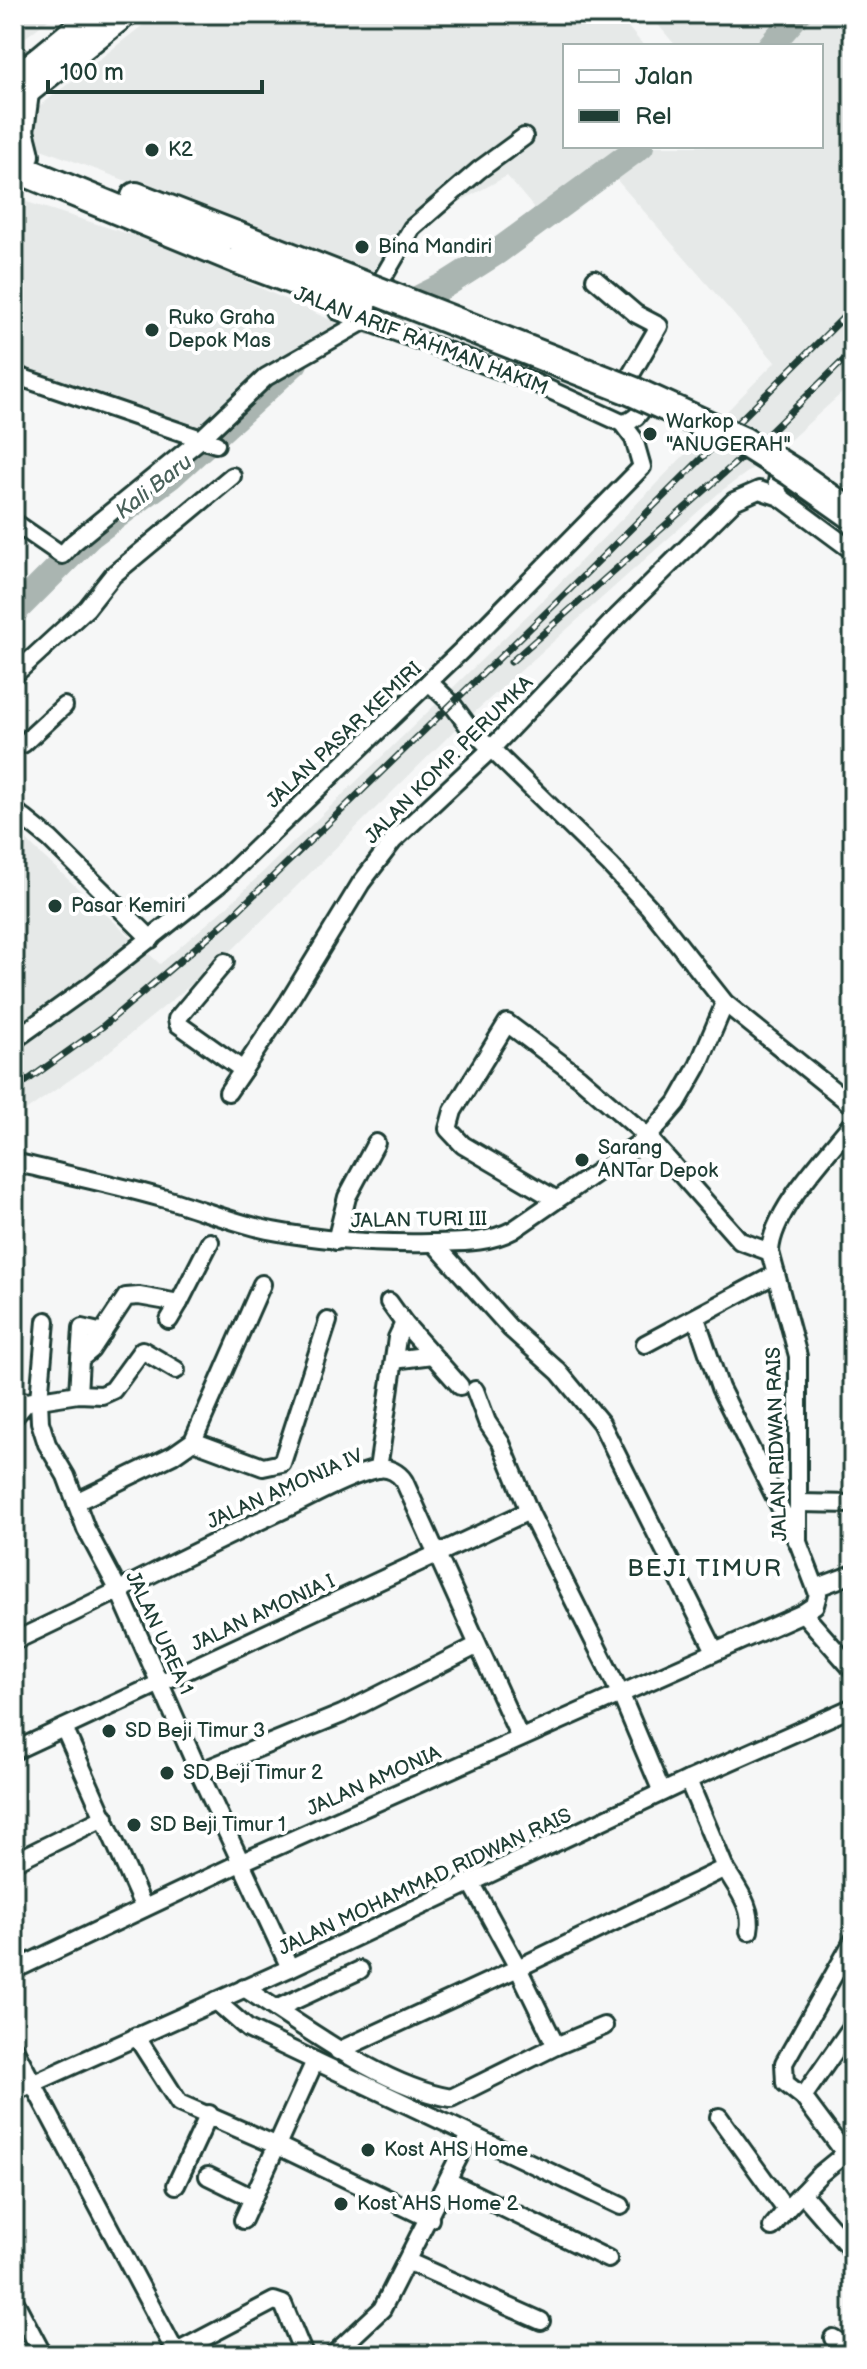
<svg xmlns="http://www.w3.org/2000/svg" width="867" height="2369" viewBox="0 0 867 2369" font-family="'Balsamiq Sans',sans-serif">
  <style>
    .built { fill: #e6e9e8 }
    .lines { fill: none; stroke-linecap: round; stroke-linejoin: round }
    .river { stroke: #aab5b1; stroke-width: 26 }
    .street-casing { stroke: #1f3d34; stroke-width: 22 }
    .primary-casing { stroke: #1f3d34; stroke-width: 30 }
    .highway-casing { stroke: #1f3d34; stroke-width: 34 }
    .street { stroke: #fff; stroke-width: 16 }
    .primary { stroke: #fff; stroke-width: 24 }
    .highway { stroke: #fff; stroke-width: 28 }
    .rail-casing { stroke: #1f3d34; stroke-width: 7 }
    .rail { stroke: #fff; stroke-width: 4; stroke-dasharray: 12; stroke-linecap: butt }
    .highway-bridge-casing { stroke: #1f3d34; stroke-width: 34; stroke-linecap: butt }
    .highway-bridge { stroke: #fff; stroke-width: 28 }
    .poi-dot { fill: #1f3d34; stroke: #fff; stroke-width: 3 }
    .labels { text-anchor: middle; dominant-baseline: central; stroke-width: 8; stroke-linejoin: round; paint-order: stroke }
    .poi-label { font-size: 20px; fill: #1f3d34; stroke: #fff; text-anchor: start }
    .street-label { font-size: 20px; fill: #1f3d34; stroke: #fff }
    .water-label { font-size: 22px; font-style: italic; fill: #49615a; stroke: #fff }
    .quarter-label { font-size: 24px; letter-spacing: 2px; fill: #1f3d34; stroke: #fff }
  </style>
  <rect width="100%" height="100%" fill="#f6f7f7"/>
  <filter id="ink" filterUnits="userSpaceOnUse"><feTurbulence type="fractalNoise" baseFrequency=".0125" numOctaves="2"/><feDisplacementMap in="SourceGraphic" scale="16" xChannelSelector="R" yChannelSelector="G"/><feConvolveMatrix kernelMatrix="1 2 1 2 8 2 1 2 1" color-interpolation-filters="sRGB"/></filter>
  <g filter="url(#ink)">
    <g class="built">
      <polygon points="14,14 56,14 14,46"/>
      <polygon points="157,14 617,14 644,46 565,46 565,146 821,146 821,46 676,46 649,14 853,14 853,383 781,448 720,492 458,727 224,958 101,1058 14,1119 14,825 33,847 160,964 230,904 535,608 775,362 616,179 557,219 545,221 507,176 444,210 403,253 392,280 41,149 27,127 36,109"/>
      <polygon points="14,198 170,247 357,332 258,388 199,438 14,376"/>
    </g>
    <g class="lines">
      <g class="river">
        <polyline points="770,46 798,14"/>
        <polyline points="371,322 445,285 497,252 641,146"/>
        <polyline points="14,612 90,536 171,476 295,363"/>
      </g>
      <g class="street-casing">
        <g id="street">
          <polyline points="595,279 636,314 659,326 630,376"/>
          <polyline points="381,281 412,228 479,170 524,137"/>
          <path d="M 338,311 L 535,383 L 622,423 C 637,421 646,408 645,393"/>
          <polyline points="14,375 216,444"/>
          <path d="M 792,467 C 776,472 774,483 780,497 L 853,551"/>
          <polyline points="14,522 62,555 73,543 202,438 266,377 364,321"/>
          <polyline points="14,675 87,608 113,575 232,476"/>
          <polyline points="429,682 452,704 469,727 610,865 649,907 725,1003 853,1106"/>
          <polyline points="23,744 64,706"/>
          <polyline points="14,810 50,839 151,939"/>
          <polyline points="225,962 177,1019 178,1024 243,1070 289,1001 361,883 393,841 491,749 610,624 734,501 759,490 780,497"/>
          <polyline points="14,1040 91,985 219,884 462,650 642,467 634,439 622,423"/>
          <polyline points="228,1092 243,1070"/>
          <path d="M 853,1122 C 827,1155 772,1210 770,1252 L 798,1356 L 798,1542 L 818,1594 L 815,1605 L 803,1613 L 853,1670"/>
          <path d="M 14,1162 C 63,1174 113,1184 162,1198 C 199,1208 235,1224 273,1231 C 325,1241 377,1244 430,1243 C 459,1242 487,1244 513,1230 L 648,1137 L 677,1103 L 698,1066 L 725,1003"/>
          <polyline points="555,1199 463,1145 448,1129 453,1111 507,1023 579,1077 648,1137 740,1241 770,1252"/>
          <polyline points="336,1241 347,1197 376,1143"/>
          <polyline points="434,1243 510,1328 559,1372 601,1423 715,1651"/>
          <polyline points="389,1302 404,1323"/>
          <polyline points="696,1318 720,1388 797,1541"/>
          <polyline points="169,1320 179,1303"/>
          <polyline points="46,1321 39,1400 40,1422 47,1444 66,1476 86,1529 119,1591 199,1772 290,1968"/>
          <polyline points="645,1344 776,1274"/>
          <polyline points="80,1359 82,1328 103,1333"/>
          <polyline points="394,1360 432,1355"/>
          <polyline points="475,1390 487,1422 501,1443 529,1511 621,1695 662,1792"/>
          <polyline points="78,1394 80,1359 91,1350 126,1297 139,1296 179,1303 210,1242"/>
          <polyline points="14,1399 27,1402 78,1394 102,1395 113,1390 142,1350 176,1370"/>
          <polyline points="14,1417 27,1402"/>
          <polyline points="193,1441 263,1467 282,1463 328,1321"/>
          <polyline points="378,1469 397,1338 404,1323 460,1386"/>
          <polyline points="76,1502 173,1455 193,1441 262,1284"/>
          <polyline points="799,1503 853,1504"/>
          <polyline points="818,1587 853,1574"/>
          <path d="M 14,1641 C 105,1599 192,1552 283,1510 C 311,1497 348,1475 378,1469 C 389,1467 399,1473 404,1481 L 520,1738"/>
          <polyline points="64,1728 144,1908"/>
          <polyline points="14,1751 529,1511"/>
          <polyline points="199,1772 342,1714 476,1646"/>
          <polyline points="14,1862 105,1817"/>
          <path d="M 725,1868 C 736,1887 754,1908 749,1931"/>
          <polyline points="471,1882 518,1968 556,2046"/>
          <polyline points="853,1941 784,2063 785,2083 803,2097 853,2164"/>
          <polyline points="14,1970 242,1862 803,1613"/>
          <path d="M 244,1988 C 304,2026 381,2086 451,2098 L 556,2046 L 604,2026"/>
          <polyline points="216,2001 248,2029 621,2206"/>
          <polyline points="276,2009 360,1970"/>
          <polyline points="136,2036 179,2103 278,2146 430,2219"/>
          <polyline points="14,2048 177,2355"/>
          <polyline points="338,2051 518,1968 725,1868 688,1780"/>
          <polyline points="14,2092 290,1968 688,1780 853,1707"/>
          <polyline points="803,2097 853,2025"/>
          <polyline points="719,2117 786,2210 820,2174 847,2152"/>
          <polyline points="208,2176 253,2198"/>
          <polyline points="448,2181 608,2259"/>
          <polyline points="176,2185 209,2114"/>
          <polyline points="802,2193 853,2252"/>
          <polyline points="243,2220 315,2061"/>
          <polyline points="772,2227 786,2210"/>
          <polyline points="409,2262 541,2321"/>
          <polyline points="14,2300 43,2355"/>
          <polyline points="833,2338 853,2351"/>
          <polyline points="171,2355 274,2301 283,2304 304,2355"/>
          <polyline points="333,2355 382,2309 470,2135"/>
        </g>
      </g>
      <g class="primary-casing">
        <g id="primary">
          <polyline points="14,80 94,14"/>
          <polyline points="14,102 125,14"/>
        </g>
      </g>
      <g class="highway-casing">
        <g id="highway">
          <polyline points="24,93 19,131 25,155"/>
          <polyline points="14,167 240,260"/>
          <polyline points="136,197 236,236"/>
        </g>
      </g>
      <use href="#street" class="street"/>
      <use href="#primary" class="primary"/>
      <use href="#highway" class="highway"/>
      <g class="rail-casing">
        <g id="rail">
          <polyline points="511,662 765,437 853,351"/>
          <polyline points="14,1090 102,1027 228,920 554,605 853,308"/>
        </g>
      </g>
      <use href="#rail" class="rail"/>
      <g class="highway-bridge-casing">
        <g id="highway-bridge">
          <polyline points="236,236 632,391 744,442 792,472 853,515"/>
          <polyline points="240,260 362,306"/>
        </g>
      </g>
      <use href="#highway-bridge" class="highway-bridge"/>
    </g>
  </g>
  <g class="poi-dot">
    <circle cx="152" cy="150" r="8"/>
    <circle cx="362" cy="247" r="8"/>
    <circle cx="152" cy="330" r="8"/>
    <circle cx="650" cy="434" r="8"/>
    <circle cx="55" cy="906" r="8"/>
    <circle cx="582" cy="1160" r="8"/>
    <circle cx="109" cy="1731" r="8"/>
    <circle cx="167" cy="1773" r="8"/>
    <circle cx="134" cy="1825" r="8"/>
    <circle cx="368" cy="2150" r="8"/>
    <circle cx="341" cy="2204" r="8"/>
  </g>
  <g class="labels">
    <g class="poi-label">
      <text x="168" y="150">K2</text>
      <text x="378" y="247">Bina Mandiri</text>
      <text x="168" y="318">Ruko Graha<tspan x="168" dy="23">Depok Mas</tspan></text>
      <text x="666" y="422">Warkop<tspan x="666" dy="23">"ANUGERAH"</tspan></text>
      <text x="71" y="906">Pasar Kemiri</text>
      <text x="598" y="1148">Sarang<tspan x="598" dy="23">ANTar Depok</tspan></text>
      <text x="125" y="1731">SD Beji Timur 3</text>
      <text x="183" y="1773">SD Beji Timur 2</text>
      <text x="150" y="1825">SD Beji Timur 1</text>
      <text x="384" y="2150">Kost AHS Home</text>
      <text x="357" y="2204">Kost AHS Home 2</text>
    </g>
    <g class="street-label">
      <text transform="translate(421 341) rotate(21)">JALAN ARIF RAHMAN HAKIM</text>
      <text transform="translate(344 735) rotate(-43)">JALAN PASAR KEMIRI</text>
      <text transform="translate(449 760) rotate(-45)">JALAN KOMP. PERUMKA</text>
      <text transform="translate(419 1220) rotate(-1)">JALAN TURI III</text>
      <text transform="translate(777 1444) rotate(-92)">JALAN RIDWAN RAIS</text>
      <text transform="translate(285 1489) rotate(-24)">JALAN AMONIA IV</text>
      <text transform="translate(263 1613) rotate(-25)">JALAN AMONIA I</text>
      <text transform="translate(159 1633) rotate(65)">JALAN UREA 1</text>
      <text transform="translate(374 1781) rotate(-24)">JALAN AMONIA</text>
      <text transform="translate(425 1882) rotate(-25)">JALAN MOHAMMAD RIDWAN RAIS</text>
    </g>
    <g class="water-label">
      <text transform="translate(154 487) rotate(-38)">Kali Baru</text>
    </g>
    <g class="quarter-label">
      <text x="705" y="1568">BEJI TIMUR</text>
    </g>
  </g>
  <rect width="867" height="2369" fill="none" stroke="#fff" stroke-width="48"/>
  <rect x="24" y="24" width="819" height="2321" fill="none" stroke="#1f3d34" stroke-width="3" filter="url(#ink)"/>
  <rect x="563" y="44" width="260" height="104" fill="#ffffff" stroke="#a5b1ae" stroke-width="2"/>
  <rect x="579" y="70" width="40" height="12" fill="#ffffff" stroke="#a5b1ae" stroke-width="2"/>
  <text x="635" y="84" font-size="24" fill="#1f3d34">Jalan</text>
  <rect x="579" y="110" width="40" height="12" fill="#1f3d34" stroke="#a5b1ae" stroke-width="2"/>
  <text x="635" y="124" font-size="24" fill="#1f3d34">Rel</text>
  <path d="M48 80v12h214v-12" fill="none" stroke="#1f3d34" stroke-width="4"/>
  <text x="60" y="80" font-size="24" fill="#1f3d34" stroke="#ffffff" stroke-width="6" paint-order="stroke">100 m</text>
</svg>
